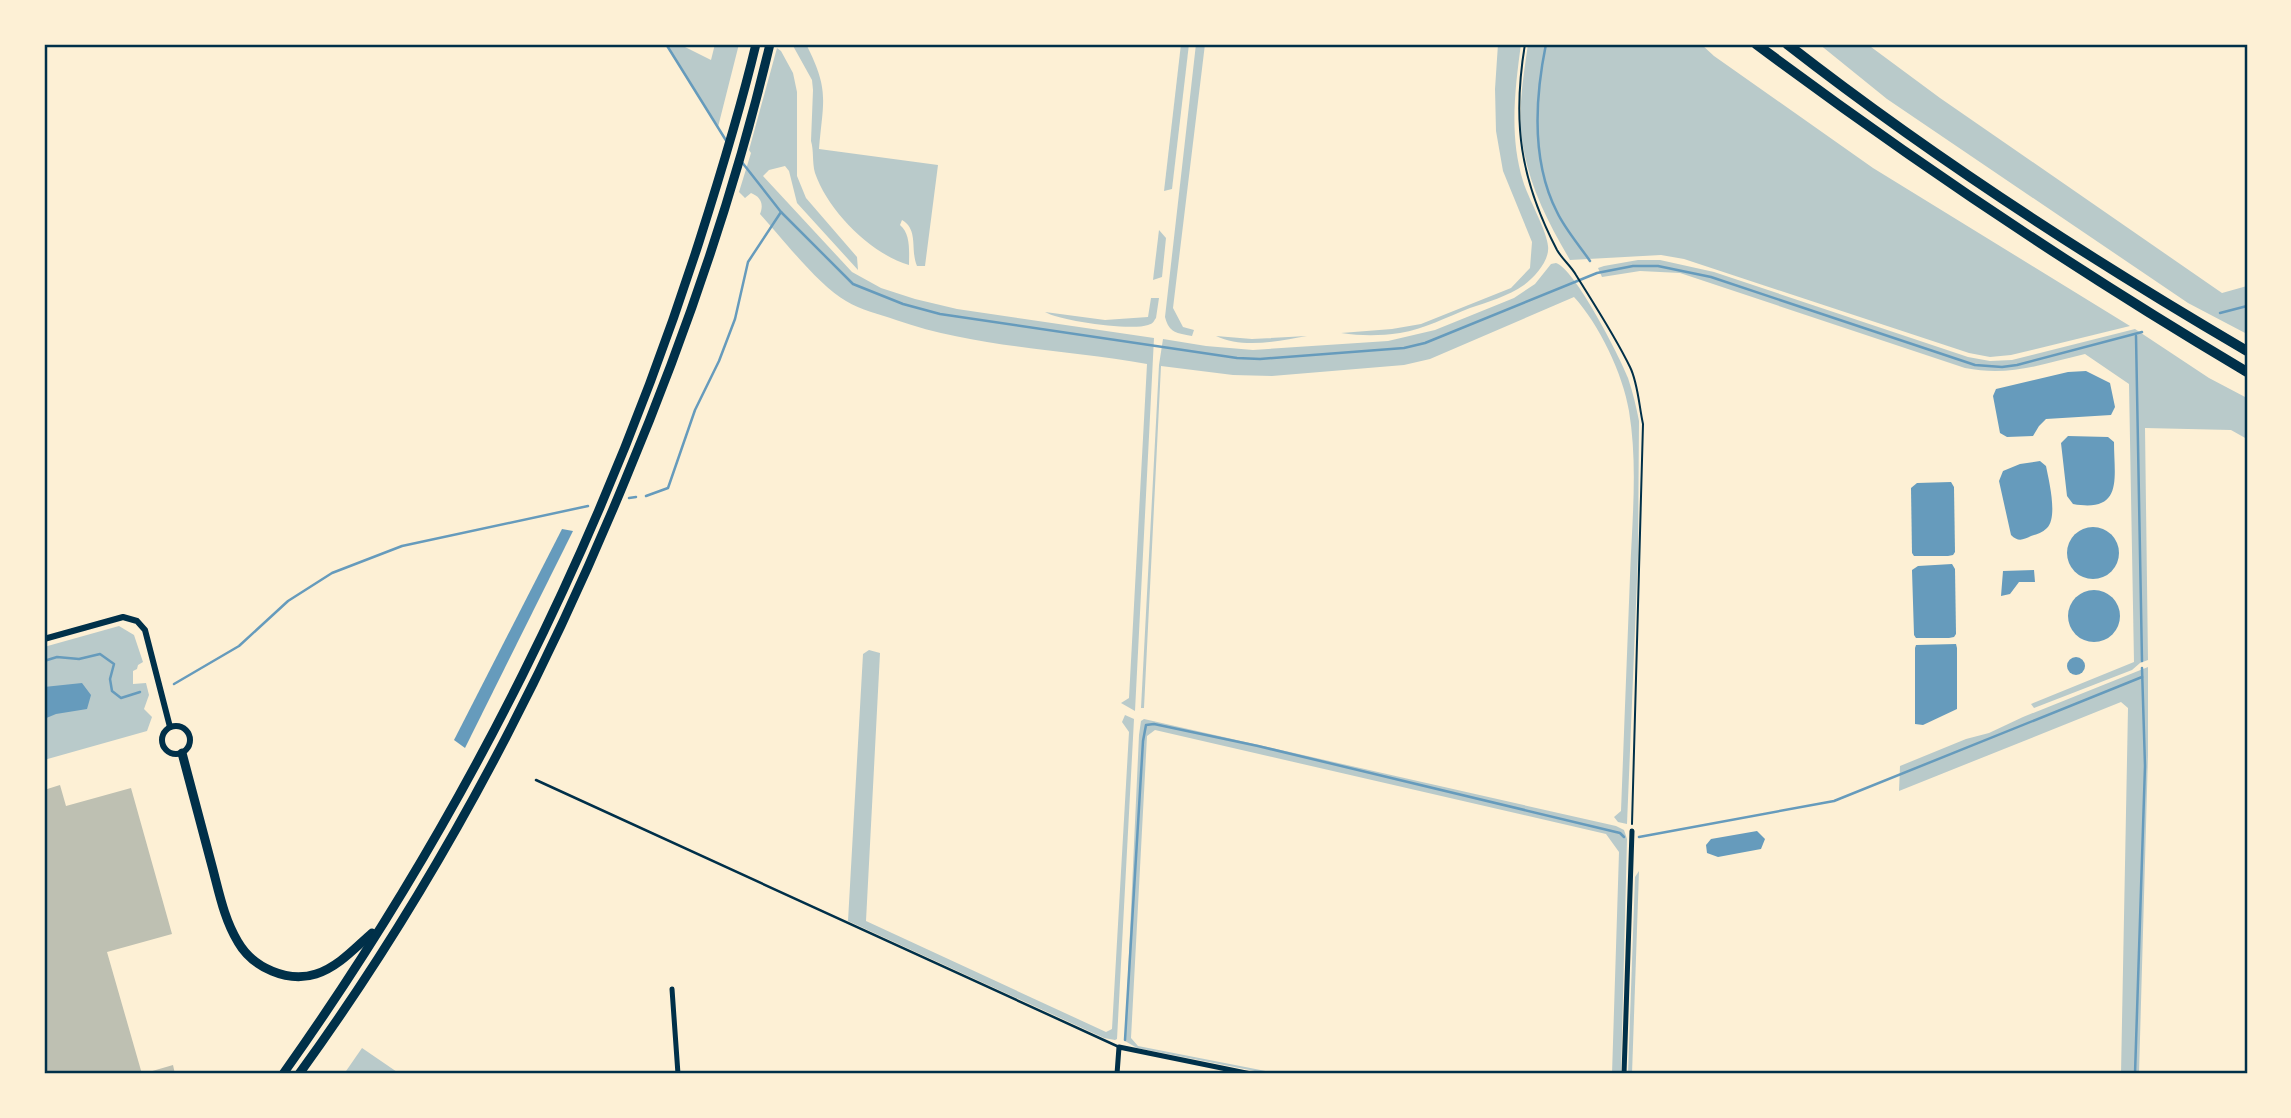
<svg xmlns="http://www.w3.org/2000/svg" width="2291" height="1118" viewBox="0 0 2291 1118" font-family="Roboto,sans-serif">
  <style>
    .green { fill: #b9caca }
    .water { fill: #669bbc }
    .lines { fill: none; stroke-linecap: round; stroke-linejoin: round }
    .stream { stroke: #669bbc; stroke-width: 2.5 }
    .building { fill: #bec0b2 }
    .path { stroke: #003049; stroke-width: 2 }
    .service { stroke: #003049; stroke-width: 2.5 }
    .minor { stroke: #003049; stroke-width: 5 }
    .tertiary { stroke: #003049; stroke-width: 6 }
    .trunk { stroke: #003049; stroke-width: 9 }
    .motorway { stroke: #003049; stroke-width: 10 }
    .neatline { fill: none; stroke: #003049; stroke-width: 2.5 }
  </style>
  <rect width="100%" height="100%" fill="#fdf0d5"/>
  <g class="green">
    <polygon points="666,44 679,44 711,60 715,44 739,44 718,127"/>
    <path d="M 792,44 L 806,44 C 830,91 823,100 819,149 L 938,165 L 925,266 L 917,266 C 910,250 919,230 902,220 L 900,225 C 911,234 909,252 909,265 C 871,254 828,211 815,173 C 812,162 814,151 811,141 L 813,90 L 812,80 Z"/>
    <polygon points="1181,44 1189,44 1172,189 1164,191"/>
    <path d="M 1196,44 L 1205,44 L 1173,308 L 1183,327 L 1194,330 L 1192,336 C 1177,333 1169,333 1165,317 Z"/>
    <path d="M 1498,44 L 1521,44 C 1515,89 1509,136 1523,181 C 1528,198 1547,231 1548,246 C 1550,260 1535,277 1524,285 C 1508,296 1488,302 1470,308 C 1447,317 1424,329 1400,333 C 1379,336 1362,336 1341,333 L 1392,329 L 1421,324 L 1511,288 L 1530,268 L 1532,242 L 1503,171 L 1496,131 L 1495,89 Z"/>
    <path d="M 1528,44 L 1701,44 L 1714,56 L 1873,168 L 2130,326 L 2011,355 L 1990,357 L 1969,353 L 1684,259 L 1661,255 L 1570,260 C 1546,219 1525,178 1521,130 C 1519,102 1524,72 1528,44 Z"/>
    <polygon points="1819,44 1867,44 1940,98 2222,293 2247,286 2247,334 2188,303 1887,99"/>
    <path d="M 777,48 L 781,51 L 793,73 L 797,92 L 797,176 L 806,198 L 857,257 L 858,270 L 797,203 L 789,171 L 785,166 L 769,170 L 763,176 L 852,272 L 881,288 L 915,299 L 957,309 L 1154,338 L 1135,711 L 1121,703 L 1129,698 L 1147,364 C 1064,349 976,348 896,320 C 879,314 861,310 846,301 C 819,286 782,238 760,214 C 764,204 761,197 751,193 L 745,198 L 739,192 L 751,153 L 749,150 Z"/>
    <polygon points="1159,230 1166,238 1162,277 1153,280"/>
    <path d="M 1638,260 L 1660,260 L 1714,272 L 1968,357 L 1990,361 L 2012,360 L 2135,329 L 2209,378 L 2247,398 L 2247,439 L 2231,430 L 2145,428 L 2148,660 L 2140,663 L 2132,670 L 2034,708 L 2031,704 L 2134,662 L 2129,384 L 2085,354 C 2042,364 2010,377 1965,368 L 1680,273 L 1640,271 L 1602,277 L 1598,268 L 1604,266 Z"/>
    <path d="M 1556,263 C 1575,269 1620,357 1628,378 C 1633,393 1636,406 1639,421 L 1638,555 L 1627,824 L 1618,822 L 1614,817 L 1621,811 C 1624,733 1627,655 1630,576 C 1632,522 1638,465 1629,411 C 1623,374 1599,324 1574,297 L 1430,359 L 1404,365 L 1272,376 L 1233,375 L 1161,366 L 1144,708 L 1141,708 L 1159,365 L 1163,339 L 1206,346 L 1253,350 L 1388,341 L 1435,330 L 1514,298 L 1535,284 L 1551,264 Z"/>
    <path d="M 1151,298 L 1159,298 L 1156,318 C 1153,322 1154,323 1148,325 C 1131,331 1060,321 1045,312 L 1105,320 L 1148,317 Z"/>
    <path d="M 1216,336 L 1252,339 L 1307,336 C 1279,341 1243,349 1216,336 Z"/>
    <polygon points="119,626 134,635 143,662 138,665 137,669 133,671 133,684 146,683 149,695 144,709 152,717 147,731 44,760 44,647"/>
    <polygon points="869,650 880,653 866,921 1106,1032 1112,1029 1129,732 1122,722 1125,715 1134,719 1117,1039 1115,1040 1104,1038 848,921 863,654"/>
    <polygon points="2148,667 2148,755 2139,1074 2121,1074 2128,708 2121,702 1899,791 1900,766 1966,739 1989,733 2023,717"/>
    <polygon points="1144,719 1616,826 1624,830 1627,839 1621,1074 1612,1074 1619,852 1606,834 1155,730 1147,736 1131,1038 1138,1046 1281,1074 1270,1074 1137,1048 1125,1041 1139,735 1141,721"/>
    <polygon points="1639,871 1632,1074 1628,1074 1635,877"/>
    <polygon points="362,1048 400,1074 344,1074"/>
  </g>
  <g class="water">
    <polygon points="2086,371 2110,383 2115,407 2111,415 2046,419 2039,426 2033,436 2007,437 2000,433 1993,396 1996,389 2068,372"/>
    <path d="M 2068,436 L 2108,437 L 2114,442 C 2114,478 2124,513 2073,504 L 2067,496 L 2061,443 Z"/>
    <path d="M 2040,461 L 2046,466 C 2049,481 2058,517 2047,528 C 2042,533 2037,534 2031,536 C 2023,540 2018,542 2011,535 L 1999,481 L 2003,471 L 2020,464 Z"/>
    <polygon points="1951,482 1954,487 1955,552 1953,555 1948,556 1914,556 1912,553 1911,488 1917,483"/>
    <circle cx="2093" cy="553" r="26"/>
    <polygon points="562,529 573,531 465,748 454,740"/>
    <polygon points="1952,564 1955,569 1956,634 1954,637 1949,638 1916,638 1914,635 1912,570 1918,566"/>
    <polygon points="2034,570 2035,582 2019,582 2010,594 2001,596 2003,571"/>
    <circle cx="2094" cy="616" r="26"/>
    <polygon points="1956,644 1957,648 1957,709 1923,725 1915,724 1915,648 1916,645"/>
    <circle cx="2076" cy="666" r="9"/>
    <polygon points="82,683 91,695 87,709 56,714 44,719 44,687"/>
    <polygon points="1757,831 1765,839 1761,849 1718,857 1707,853 1706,845 1711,839"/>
  </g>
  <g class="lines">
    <g class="stream">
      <polyline points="666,44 727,142"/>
      <path d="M 1546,44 C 1535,98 1531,161 1557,212 C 1565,229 1579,245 1590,261"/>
      <polyline points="741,161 781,212 853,284 903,304 940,314 1237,358 1260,359 1404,348 1425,343 1597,273 1633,266 1658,266 1711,277 1975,365 2002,367 2017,365 2142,332"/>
      <polyline points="2220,313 2247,306"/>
      <polyline points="2136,336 2142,661"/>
      <polyline points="646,496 668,488 695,410 719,361 735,319 748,262 781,212"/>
      <polyline points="629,498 636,497"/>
      <polyline points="44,661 57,657 79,659 100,654 114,664 110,679 112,691 121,698 140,692"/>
      <polyline points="174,684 239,646 288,601 332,573 402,546 588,506"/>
      <polyline points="1639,837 1834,801 2142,677"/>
      <polyline points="1125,1040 1143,741 1146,725 1154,724 1258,746 1620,833 1624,837"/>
      <polyline points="2135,1074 2145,766 2142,668"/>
    </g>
  </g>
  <polygon class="building" points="60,785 66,806 131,788 172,934 107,952 142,1074 173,1065 175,1074 44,1074 44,1061 47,1060 44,1047 44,790"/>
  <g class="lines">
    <path class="path" d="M 1525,44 C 1512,122 1520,179 1557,250 C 1562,259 1571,266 1576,275 C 1594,304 1615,336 1630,367 C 1638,383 1639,406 1643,424 L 1632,824"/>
    <polyline class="service" points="536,780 1119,1047"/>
    <g class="minor">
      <polyline points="672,989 678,1074"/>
      <polyline points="1117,1074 1119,1047 1251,1074"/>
      <polyline points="1624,1074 1632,831"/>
    </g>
    <g class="tertiary">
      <polyline points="44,639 123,617 137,621 145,630 170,727"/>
      <circle cx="176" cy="740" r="14"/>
    </g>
    <g class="trunk">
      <path d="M 182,753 C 192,790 202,828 212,866 C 219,892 224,919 238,942 C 253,968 288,983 316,974 C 338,967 355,948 372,933"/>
      <path d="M 283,1074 C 463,821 604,538 699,242 C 720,176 740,111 756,44"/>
      <path d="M 299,1074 C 432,891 540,687 626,478 C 685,337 735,192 770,44"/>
    </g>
    <g class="motorway">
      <path d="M 1756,44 C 1914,162 2077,271 2247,372"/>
      <path d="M 1787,44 C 1932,157 2088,258 2247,351"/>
    </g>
  </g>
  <rect width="2291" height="1118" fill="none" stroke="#fdf0d5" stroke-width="91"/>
  <rect x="46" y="46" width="2200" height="1026" class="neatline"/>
</svg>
